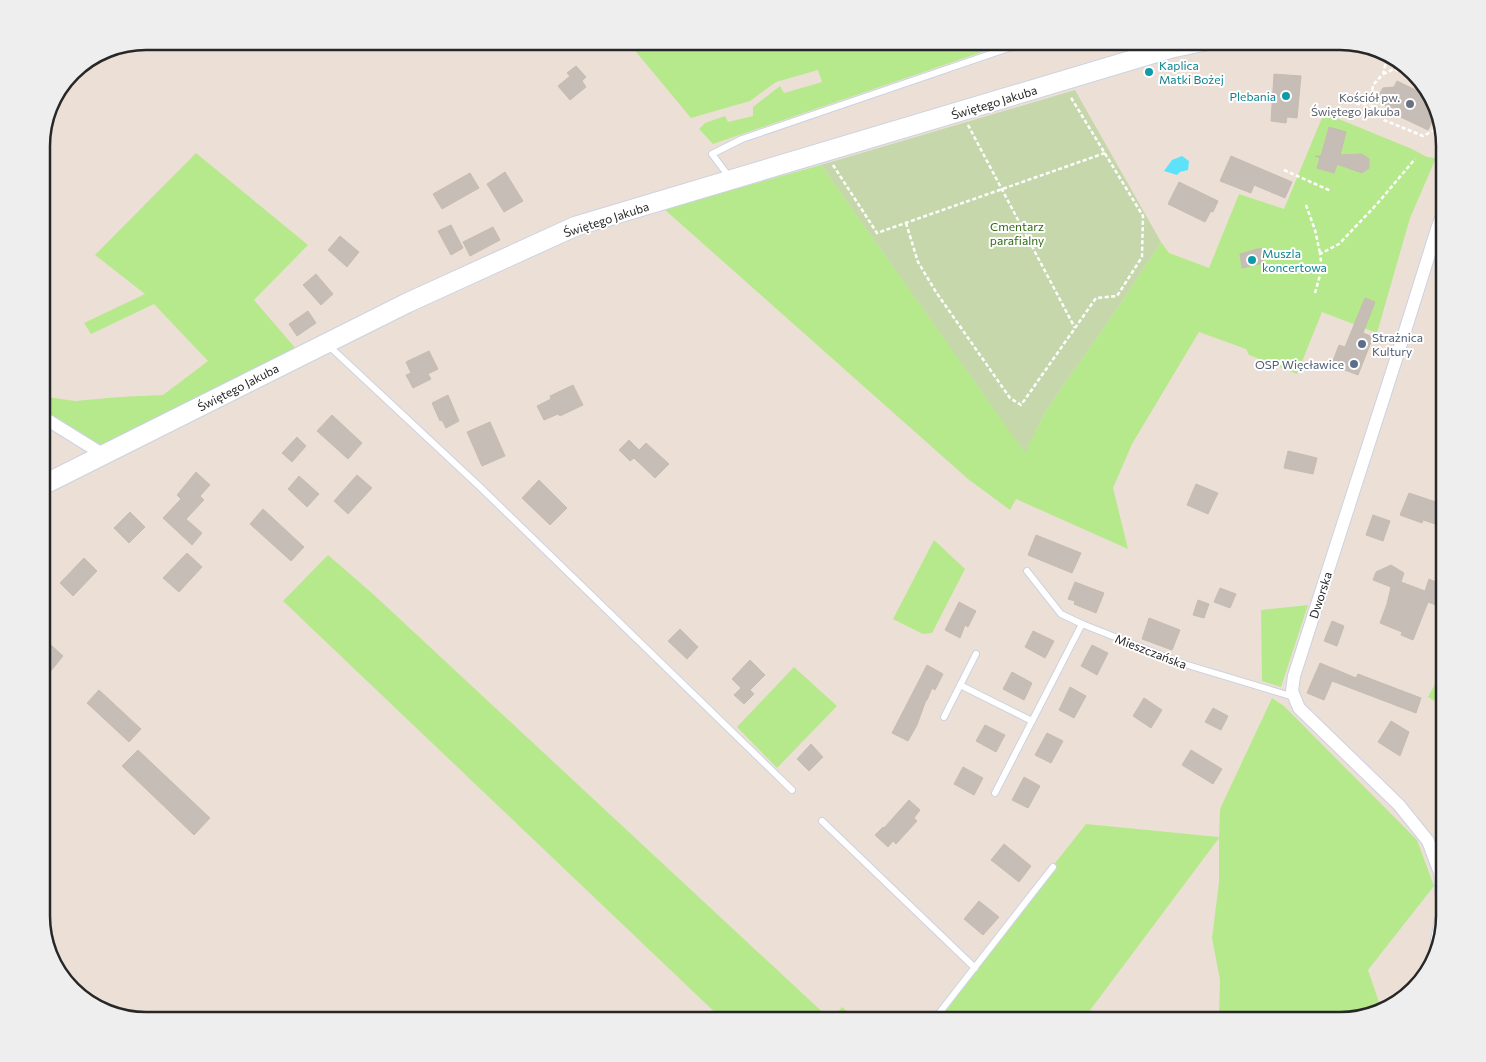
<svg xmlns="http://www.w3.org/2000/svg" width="1486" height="1062" viewBox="0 0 1486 1062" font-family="Commissioner,sans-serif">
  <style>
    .green { fill: #b6e98c }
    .cemetery { fill: #c6d7ac }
    .water { fill: #5de2fa }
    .building { fill: #c6bdb7; stroke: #c7bcb0 }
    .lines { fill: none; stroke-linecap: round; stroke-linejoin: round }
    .lane-casing { stroke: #ccd2e2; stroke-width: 8 }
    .street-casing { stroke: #ccd2e2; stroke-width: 14 }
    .secondary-casing { stroke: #ccd2e2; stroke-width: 21 }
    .path { stroke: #fff; stroke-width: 2.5; stroke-dasharray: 4 2.5; stroke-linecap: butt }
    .lane { stroke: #fff; stroke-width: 6 }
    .street { stroke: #fff; stroke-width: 12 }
    .secondary { stroke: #fff; stroke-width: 19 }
    .culture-dot { fill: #0f9aa8; stroke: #fff; stroke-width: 2 }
    .worship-dot { fill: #6b7280; stroke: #fff; stroke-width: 2 }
    .service-dot { fill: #5c6f8a; stroke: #fff; stroke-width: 2 }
    .labels { text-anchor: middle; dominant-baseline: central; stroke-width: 4; stroke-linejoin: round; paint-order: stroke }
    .culture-label { font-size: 12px; fill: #0d838f; stroke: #fff; text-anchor: start }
    .worship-label { font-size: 12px; fill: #5b616d; stroke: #fff; text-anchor: end }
    .street-label { font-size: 12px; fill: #272727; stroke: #fff }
    .park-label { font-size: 12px; fill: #2e6912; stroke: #fff }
    .service-label { font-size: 12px; fill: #4e5e75; stroke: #fff; text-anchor: start }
    .rim { fill: none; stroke: #272727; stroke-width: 2.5 }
  </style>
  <rect width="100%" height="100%" fill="#ece0d6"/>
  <g class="green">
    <polygon points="627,41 797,41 808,49 813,41 1014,41 713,144 699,129 705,123 725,116 728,122 753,116 753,107 780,86 784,93 822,82 818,70 776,82 750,101 691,118"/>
    <polygon points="1324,113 1412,149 1427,157 1436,158 1410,218 1377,333 1322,312 1297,374 1249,355 1246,349 1199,332 1132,444 1113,488 1128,549 1016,499 1010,510 968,479 664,209 821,165 1025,452 1047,409 1121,303 1161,242 1169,253 1209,268 1239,194 1284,209"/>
    <polygon points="196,153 308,245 254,300 297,350 100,445 41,408 41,396 75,401 119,397 163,395 208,361 154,304 91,334 84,323 145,294 95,255"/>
    <polygon points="934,540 965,569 932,633 923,634 893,619"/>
    <polygon points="328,555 373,594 831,1020 842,1007 859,1021 724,1021 283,601"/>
    <polygon points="1308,605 1281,687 1262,681 1261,610"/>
    <polygon points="1445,665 1445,707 1428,697"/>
    <polygon points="794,667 837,706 777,768 737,727"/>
    <polygon points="1272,698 1284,706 1417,840 1434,886 1368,970 1382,1011 1340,1021 1229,1021 1219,1016 1220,980 1212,938 1219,882 1219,838 1082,1021 930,1021 1086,824 1219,837 1220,809"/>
  </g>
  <polygon class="cemetery" points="1075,90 1161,242 1121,303 1047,409 1025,453 821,165"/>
  <polygon class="water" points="1182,156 1189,161 1188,170 1180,172 1177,175 1164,171 1172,160"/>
  <g class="building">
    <polygon points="576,66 586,77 582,81 586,87 570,100 558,86 570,76 567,73"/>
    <polygon points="1274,74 1301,76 1297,118 1287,117 1286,123 1271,121"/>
    <polygon points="1397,81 1424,94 1422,98 1434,103 1430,111 1436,114 1428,130 1388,111 1379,95 1383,88 1394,87"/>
    <polygon points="1329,127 1346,132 1340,155 1362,154 1369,159 1369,168 1362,173 1337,164 1334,173 1317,168 1320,158 1315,156 1321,156"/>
    <polygon points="1231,156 1292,182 1285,198 1254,185 1251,193 1220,181"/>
    <polygon points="505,172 523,201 504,212 487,184"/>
    <polygon points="470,173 479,188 442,209 433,194"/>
    <polygon points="1179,182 1218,201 1213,212 1211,211 1205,222 1168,204"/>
    <polygon points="451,225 463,248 451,255 438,231"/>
    <polygon points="493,227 500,240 470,256 463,242"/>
    <polygon points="340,236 359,252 347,267 328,250"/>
    <polygon points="1261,248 1263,263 1242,268 1240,254"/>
    <polygon points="316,274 333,294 321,305 303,285"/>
    <polygon points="1365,298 1375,302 1363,333 1373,337 1358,375 1337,367 1339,364 1333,361 1339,345 1345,347"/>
    <polygon points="308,311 316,323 297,336 289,324"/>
    <polygon points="429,351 438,369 428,374 431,379 413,388 406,375 411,373 406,362"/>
    <polygon points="573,385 583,405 560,416 558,414 544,420 537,406 551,399 550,396"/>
    <polygon points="448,395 459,421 446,428 442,420 440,421 432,403"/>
    <polygon points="332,415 362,443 348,459 317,431"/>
    <polygon points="490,422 505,456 482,466 467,432"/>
    <polygon points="297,437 306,446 292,462 282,453"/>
    <polygon points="629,440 639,450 646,443 669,464 655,478 634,458 630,461 619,450"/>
    <polygon points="1288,451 1317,458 1313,474 1284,468"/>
    <polygon points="196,472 210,485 200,496 204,500 186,519 202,533 192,545 163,518 181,499 177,495"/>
    <polygon points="357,475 372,488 348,514 334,501"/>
    <polygon points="299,476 319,494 307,507 288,489"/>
    <polygon points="539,480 567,508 550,525 522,498"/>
    <polygon points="1196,484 1218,493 1208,514 1187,505"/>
    <polygon points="1409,493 1445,505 1445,527 1423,520 1422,523 1400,515"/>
    <polygon points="263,509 304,547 291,561 250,524"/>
    <polygon points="130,512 145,527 129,543 114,528"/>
    <polygon points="1373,515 1390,521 1383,541 1366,535"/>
    <polygon points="1036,535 1081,553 1072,573 1028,555"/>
    <polygon points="187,553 202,567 179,592 163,578"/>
    <polygon points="84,558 97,571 73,596 60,583"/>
    <polygon points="1391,565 1404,573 1401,582 1425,591 1429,579 1445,586 1445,590 1438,606 1428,602 1413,640 1401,635 1402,632 1380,623 1387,604 1391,587 1373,580 1376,572"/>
    <polygon points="1075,582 1104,593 1096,613 1074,604 1075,601 1068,599"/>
    <polygon points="1220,588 1236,594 1230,608 1214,602"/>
    <polygon points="1198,600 1209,604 1204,618 1193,615"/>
    <polygon points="959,602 976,611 968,627 965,625 960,638 945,630"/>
    <polygon points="1149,618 1180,630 1172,650 1142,639"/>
    <polygon points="1332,621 1344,626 1337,646 1324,641"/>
    <polygon points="680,629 698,647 687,659 668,641"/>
    <polygon points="1033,631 1054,641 1045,658 1025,647"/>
    <polygon points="41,636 63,656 41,683"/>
    <polygon points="1092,645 1108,653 1097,675 1081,666"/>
    <polygon points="750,660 765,675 750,690 754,694 744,704 734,695 741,688 732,679"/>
    <polygon points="1320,663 1356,678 1358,674 1421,698 1416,713 1332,681 1324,700 1307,693"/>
    <polygon points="927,665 943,674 935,690 932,688 927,700 926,700 917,725 908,741 892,733"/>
    <polygon points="1012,672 1032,683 1024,700 1003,689"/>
    <polygon points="1070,687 1086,696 1074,718 1059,710"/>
    <polygon points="99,690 141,729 129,742 87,703"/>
    <polygon points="1144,698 1162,710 1151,728 1133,716"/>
    <polygon points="1213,708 1228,716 1221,730 1205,722"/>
    <polygon points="1391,721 1409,732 1400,756 1378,742"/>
    <polygon points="985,725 1005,735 996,752 976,741"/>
    <polygon points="1047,733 1063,741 1051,763 1035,755"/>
    <polygon points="811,744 823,757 809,771 797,759"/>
    <polygon points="138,750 210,818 194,835 122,766"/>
    <polygon points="1191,750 1222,769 1213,784 1182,765"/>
    <polygon points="963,767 983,778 974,795 954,784"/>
    <polygon points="1024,777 1040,786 1028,808 1012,800"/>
    <polygon points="909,800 920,810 914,818 917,821 896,844 893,841 888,847 875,835 883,827 884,828"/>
    <polygon points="1004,844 1031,866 1019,882 991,860"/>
    <polygon points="979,901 999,917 983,935 964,919"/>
  </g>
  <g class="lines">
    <g class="lane-casing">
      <g id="lane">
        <polyline points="730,178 712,154 742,139 1029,41"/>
        <polyline points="329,346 479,486 792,790"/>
        <polyline points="1027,571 1061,614 1082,624 1181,663 1294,697"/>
        <polyline points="960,685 1032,721"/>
        <polyline points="944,717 976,654"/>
        <polyline points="995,793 1082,624"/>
        <polyline points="822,821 975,968"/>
        <polyline points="933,1021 1053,867"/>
      </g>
    </g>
    <g class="street-casing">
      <g id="street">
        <polyline points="41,416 104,455"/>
        <polyline points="1437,940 1443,910 1440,873 1428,841 1399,805 1299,708 1292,691 1294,676 1400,347 1437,229 1445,208"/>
      </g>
    </g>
    <g class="secondary-casing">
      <polyline id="secondary" points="41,486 407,303 576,226 1172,48 1205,41"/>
    </g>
    <g class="path">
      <polyline points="1387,58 1383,74 1373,85 1370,104 1384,120 1423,136 1437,129 1440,125"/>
      <polyline points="1383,74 1394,69 1416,78"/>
      <polyline points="1356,104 1370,104"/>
      <polyline points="968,125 1075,328"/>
      <polyline points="833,165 877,233 1105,153"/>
      <polyline points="1284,170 1331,191"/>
      <polyline points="1306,205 1315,230 1320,253"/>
      <polyline points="906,223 918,262 936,292 1010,398 1021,405 1096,298 1117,296 1142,257 1143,216 1070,96"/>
      <polyline points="1315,293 1322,268 1320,254 1339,244 1377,204 1415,159"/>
    </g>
    <use href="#lane" class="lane"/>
    <use href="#street" class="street"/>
    <use href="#secondary" class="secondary"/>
  </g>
  <g class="culture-dot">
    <circle cx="1149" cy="72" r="5"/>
    <circle cx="1286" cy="96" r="5"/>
    <circle cx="1252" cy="260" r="5"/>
  </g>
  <circle class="worship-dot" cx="1410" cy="104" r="5"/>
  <g class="service-dot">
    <circle cx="1362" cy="344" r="5"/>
    <circle cx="1354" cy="364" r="5"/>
  </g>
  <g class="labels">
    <g class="culture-label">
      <text x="1159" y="65">Kaplica<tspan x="1159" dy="14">Matki Bożej</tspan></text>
      <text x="1276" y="96" text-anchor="end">Plebania</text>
      <text x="1262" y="253">Muszla<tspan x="1262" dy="14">koncertowa</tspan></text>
    </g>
    <g class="worship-label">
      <text x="1400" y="97">Kościół pw.<tspan x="1400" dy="14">Świętego Jakuba</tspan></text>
    </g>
    <g class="street-label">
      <text transform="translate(994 102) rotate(-17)">Świętego Jakuba</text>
      <text transform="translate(606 219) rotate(-18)">Świętego Jakuba</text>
      <text transform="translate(238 387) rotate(-27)">Świętego Jakuba</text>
      <text transform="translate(1320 595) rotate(-72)">Dworska</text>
      <text transform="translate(1151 651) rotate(21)">Mieszczańska</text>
    </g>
    <g class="park-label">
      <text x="1017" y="226">Cmentarz<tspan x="1017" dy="14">parafialny</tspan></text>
    </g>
    <g class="service-label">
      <text x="1372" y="337">Strażnica<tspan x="1372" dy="14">Kultury</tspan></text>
      <text x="1344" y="364" text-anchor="end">OSP Więcławice</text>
    </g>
  </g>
  <path d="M0 0H1486V1062H0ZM146 50H1340A96 96 0 0 1 1436 146V916A96 96 0 0 1 1340 1012H146A96 96 0 0 1 50 916V146A96 96 0 0 1 146 50Z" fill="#eee" fill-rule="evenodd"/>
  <path class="rim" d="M146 50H1340A96 96 0 0 1 1436 146V916A96 96 0 0 1 1340 1012H146A96 96 0 0 1 50 916V146A96 96 0 0 1 146 50Z"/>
</svg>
